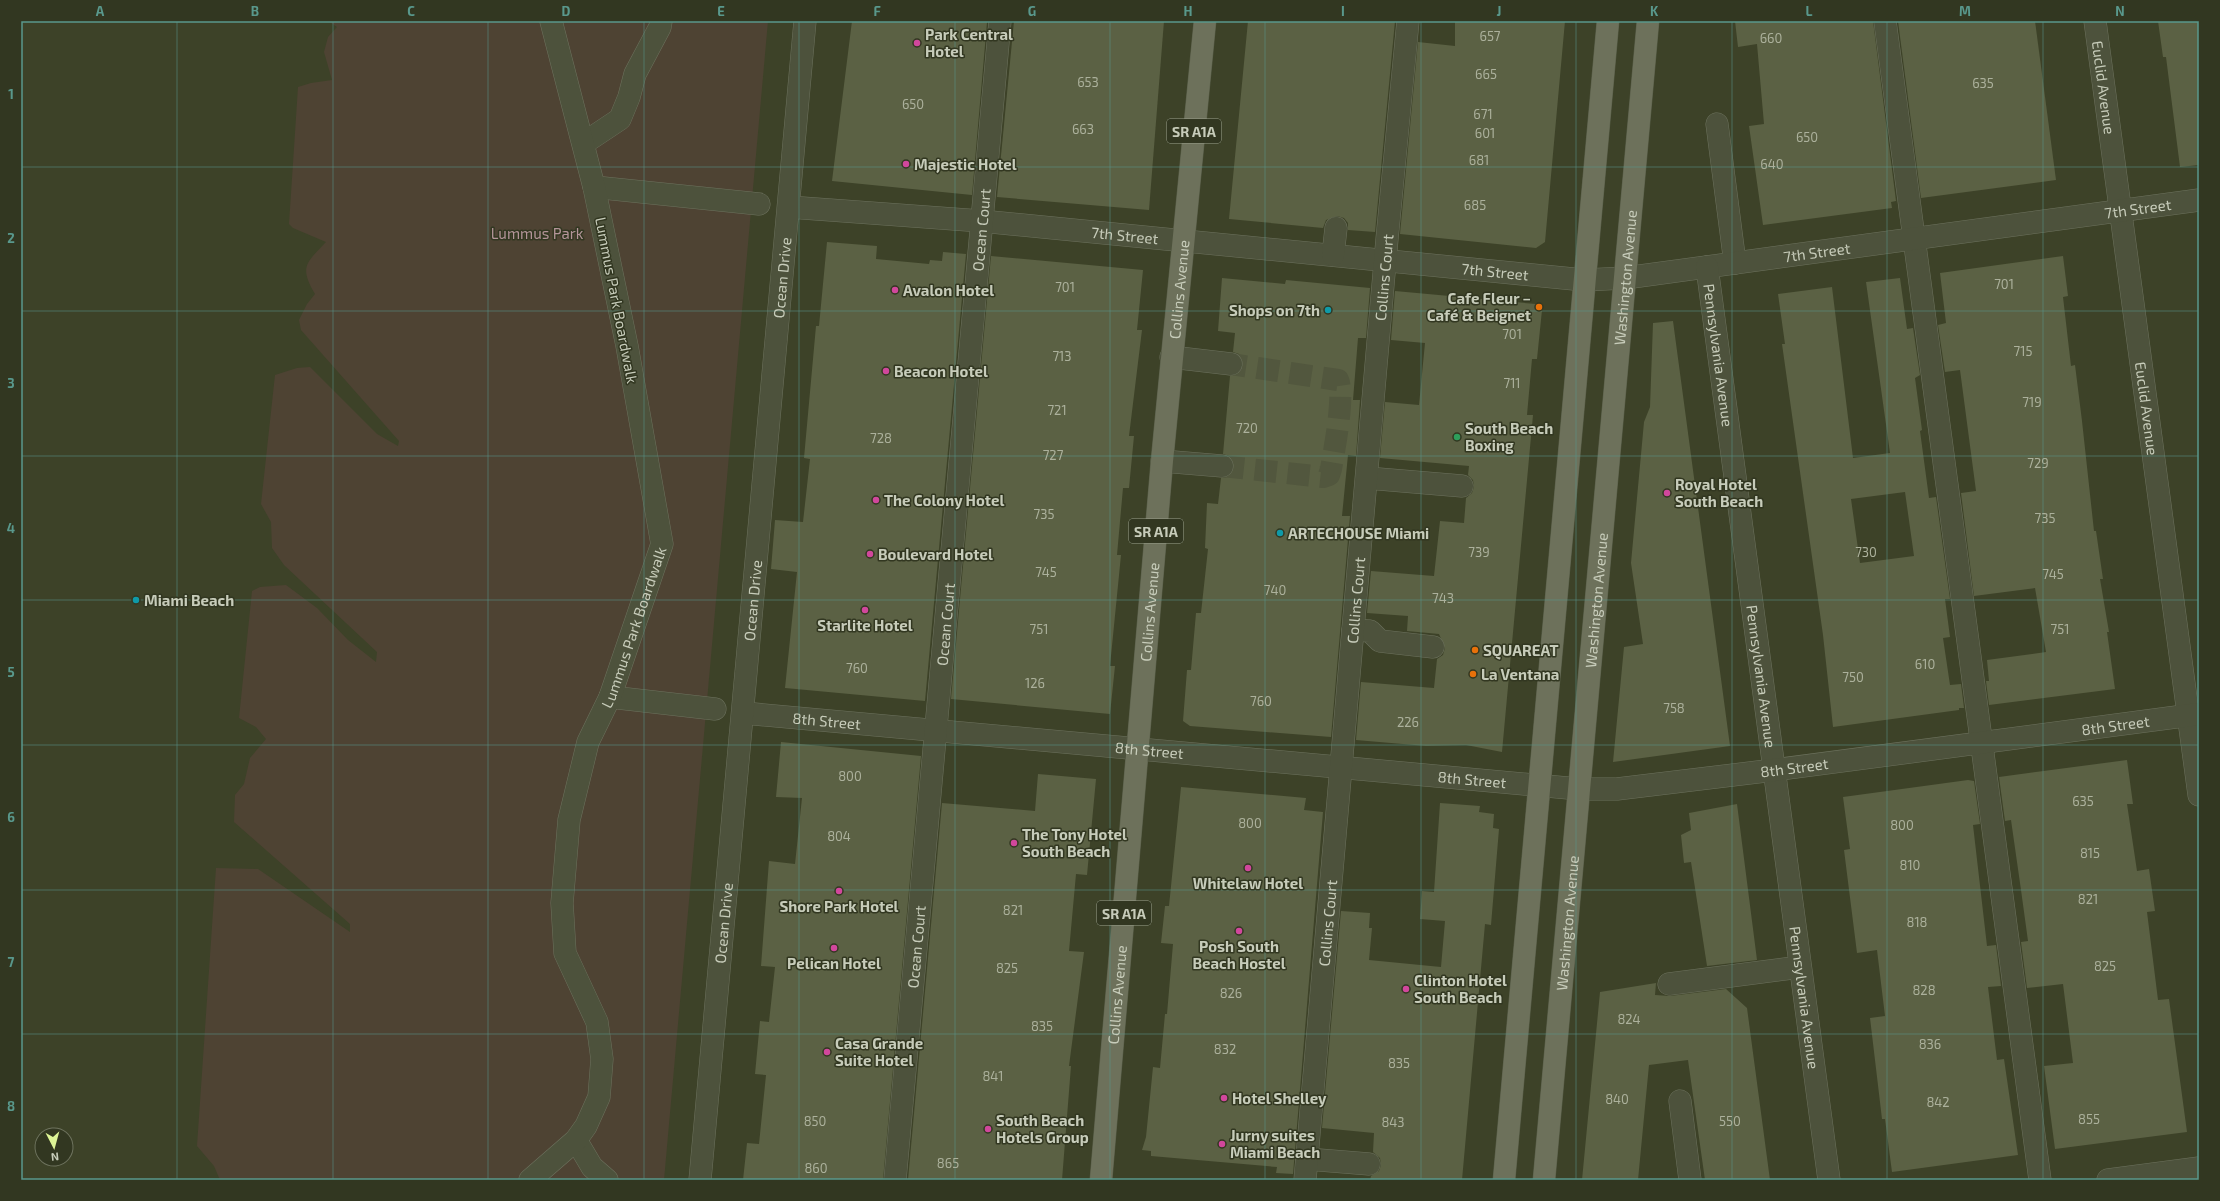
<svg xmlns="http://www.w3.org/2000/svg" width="2220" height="1201" viewBox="0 0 2220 1201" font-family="'Exo 2',sans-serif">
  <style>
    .green { fill: #4e4333 }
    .building { fill: #5b6144; fill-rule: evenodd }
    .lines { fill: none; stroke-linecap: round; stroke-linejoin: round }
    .minor-tunnel { stroke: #52573e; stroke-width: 22; stroke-dasharray: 22 11; stroke-linecap: butt }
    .minor-casing { stroke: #6d725e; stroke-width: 23 }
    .major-casing { stroke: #595e49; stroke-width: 23 }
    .minor { stroke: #4d523c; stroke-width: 22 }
    .major { stroke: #6d715b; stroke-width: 22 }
    .grid { fill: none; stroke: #59988c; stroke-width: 1; stroke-opacity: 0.55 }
    .hotel-dot { fill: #d1479c; stroke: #323721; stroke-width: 1.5 }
    .food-dot { fill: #e8710a; stroke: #323721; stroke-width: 1.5 }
    .culture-dot { fill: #0f9aa8; stroke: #323721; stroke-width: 1.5 }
    .leisure-dot { fill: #2e9e5b; stroke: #323721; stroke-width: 1.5 }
    .labels { text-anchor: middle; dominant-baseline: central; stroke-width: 3; stroke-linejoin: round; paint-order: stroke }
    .number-label { font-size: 13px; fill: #acb19c }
    .shield { fill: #323721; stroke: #9a9f8c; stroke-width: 1 }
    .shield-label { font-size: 14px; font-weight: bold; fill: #c7ccba }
    .poi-label { font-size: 15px; font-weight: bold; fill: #c7ccba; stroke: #323721; text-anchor: start }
    .street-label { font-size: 15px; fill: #c7ccba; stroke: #323721 }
    .park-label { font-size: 15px; fill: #b49599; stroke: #323721 }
    .neatline { fill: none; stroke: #59988c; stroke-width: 1.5 }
    .grid-label { font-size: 13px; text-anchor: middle; font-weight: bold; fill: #59988c }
  </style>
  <rect width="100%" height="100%" fill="#3d4228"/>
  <path class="green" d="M 328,21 L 768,21 L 664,1180 L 220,1180 L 214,1166 L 197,1146 L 216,868 L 258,869 L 350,932 L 350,924 L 234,822 L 235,795 L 244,784 L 250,758 L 266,739 L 256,727 L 239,718 L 252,591 L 260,587 L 286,585 L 317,608 L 348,640 L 376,662 L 377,652 L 284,565 L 272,548 L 271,522 L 261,504 L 275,375 L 297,368 L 310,367 L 377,434 L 398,446 L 399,441 L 301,330 L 299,320 L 307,304 L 315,294 C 299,267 306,263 326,242 L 293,228 L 289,224 L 298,87 L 311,83 L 332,80 L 324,52 L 328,37 L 337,27 Z"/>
  <g class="building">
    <polygon points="852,21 987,22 972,195 832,181"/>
    <polygon points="1014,21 1164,21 1149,210 997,197"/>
    <polygon points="1248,21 1395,21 1375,232 1348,230 1348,223 1344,218 1337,216 1326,220 1323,228 1229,219"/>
    <polygon points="1455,21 1565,21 1545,242 1536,248 1400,234 1418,42 1455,46"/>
    <polygon points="1735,21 1873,21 1896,201 1891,202 1892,208 1763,225 1749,126 1764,124 1757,44 1738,47"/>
    <polygon points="1898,21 2035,21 2056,180 1921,198"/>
    <polygon points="2158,21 2199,21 2199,165 2180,167 2166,57 2163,57"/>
    <polygon points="827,242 877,246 876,259 929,264 930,260 942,261 943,252 966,254 925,701 785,688 797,572 771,569 775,520 803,522 810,459 804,458 816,326 819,326"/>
    <polygon points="991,256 1143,270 1137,330 1142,330 1129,436 1134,436 1129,488 1123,488 1117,555 1121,555 1110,666 1115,666 1110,714 951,699"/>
    <polygon points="2063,256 2068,296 2063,297 2071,366 2075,365 2082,421 2094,531 2096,531 2103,579 2100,579 2109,632 2107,632 2115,689 1989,705 1986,681 1989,681 1987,660 2046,652 2035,588 1974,596 1961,493 1976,491 1960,370 1945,372 1938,325 1946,323 1940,273"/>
    <polygon points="1222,278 1285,284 1286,280 1370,288 1366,338 1358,338 1353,400 1360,400 1356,456 1348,455 1342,516 1350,516 1331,737 1190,726 1183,721 1187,670 1191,670 1196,613 1201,613 1208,549 1205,548 1207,503 1218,504 1221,478 1227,477 1232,473 1234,467 1229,456 1223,454 1230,376 1241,372 1243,365 1239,354 1233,352 1235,333 1218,331"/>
    <path d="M 1900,278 L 1907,329 L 1913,328 L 1920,375 L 1915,378 L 1922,430 L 1920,431 L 1929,498 L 1936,497 L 1950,599 L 1945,599 L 1950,637 L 1943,638 L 1950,685 L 1961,684 L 1964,708 L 1959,708 L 1959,710 L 1833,727 L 1823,635 L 1782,344 L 1785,344 L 1778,294 L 1832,287 L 1853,458 L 1890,453 L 1866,282 ZM 1905,492 L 1914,556 L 1860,563 L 1851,499 Z"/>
    <polygon points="1395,291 1536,304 1542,310 1537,359 1532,359 1527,415 1533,415 1502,752 1466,745 1426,746 1356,740 1361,682 1434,688 1437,659 1443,655 1445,648 1439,634 1407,631 1408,616 1367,613 1371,571 1434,576 1440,521 1464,523 1466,498 1472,493 1474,487 1473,480 1468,475 1469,466 1380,458 1385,402 1419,405 1425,343 1391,340"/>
    <polygon points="1673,321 1730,746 1613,762 1624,647 1643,644 1631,563 1644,422 1650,407 1653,323"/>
    <polygon points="781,742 921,756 883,1180 743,1180 747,1143 759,1144 766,1075 755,1074 760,1021 769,1022 775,967 761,966 769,861 795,864 802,798 776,797"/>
    <polygon points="2127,760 2133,804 2127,804 2137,871 2149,869 2155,911 2147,912 2158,1000 2169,999 2187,1132 2055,1149 2044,1066 2073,1063 2063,984 2027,988 2021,942 2028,941 2021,890 2011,820 2005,821 1999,777"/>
    <polygon points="1038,774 1096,779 1087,875 1076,874 1069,951 1084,952 1069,1066 1071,1066 1062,1180 908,1180 942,803 1035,811"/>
    <polygon points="1968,780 1974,781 1980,824 1973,825 1987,946 1996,945 2001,986 1988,987 1997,1060 2004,1059 2018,1155 1892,1172 1885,1119 1882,1119 1870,1018 1885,1016 1877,950 1857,953 1844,850 1850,849 1843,797"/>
    <polygon points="1181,787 1306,798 1304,810 1323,812 1293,1174 1276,1173 1277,1167 1151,1156 1151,1151 1142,1150 1146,1137 1153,1067 1160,1068 1165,1014 1167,1014 1173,944 1161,943 1165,906 1169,906"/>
    <polygon points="1440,803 1480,806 1479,812 1494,814 1493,828 1499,829 1491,925 1485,924 1462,1180 1370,1180 1371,1176 1379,1171 1381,1165 1380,1158 1373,1152 1374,1133 1322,1128 1341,911 1370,913 1369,928 1372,928 1369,960 1441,967 1445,921 1420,919 1422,891 1434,892"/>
    <polygon points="1737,804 1757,960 1707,966 1691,862 1684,863 1681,835 1691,830 1689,813"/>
    <polygon points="1656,983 1655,995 1670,996 1726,989 1747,1008 1770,1180 1705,1180 1688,1060 1649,1065 1638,1180 1582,1180 1600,992"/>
  </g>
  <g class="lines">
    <path class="minor-tunnel" d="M 1222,466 L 1323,477 L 1329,475 L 1331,469 C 1334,451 1345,395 1338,380 L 1231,364"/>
    <g class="minor-casing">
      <g id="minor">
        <polyline points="1885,21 2040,1180"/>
        <path id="s1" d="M 2095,21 L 2199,795"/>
        <polyline points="1717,124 1735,263"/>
        <polyline points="584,143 620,119 629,97 635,74 660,27 661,21"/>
        <polyline points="594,187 759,204"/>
        <path id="s2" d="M 789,207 L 981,221 L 1584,280 L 1625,278 L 2199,200"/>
        <polyline points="1333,255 1336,228"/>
        <path id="s3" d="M 1707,267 L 1829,1180"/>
        <polyline points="1171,357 1231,364"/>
        <polyline points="1162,461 1222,466"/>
        <polyline points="1367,478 1462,486"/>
        <polyline points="1353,630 1370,631 1380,641 1433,647"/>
        <polyline points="610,697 715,709"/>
        <path id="s4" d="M 743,713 L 1579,789 L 1617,789 L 1774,770 L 2199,714"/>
        <polyline points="1669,984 1800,967"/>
        <polyline points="1680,1101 1690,1180"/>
        <polyline points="576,1140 592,1167 607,1180"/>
        <polyline points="1307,1159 1369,1164"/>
        <path id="s5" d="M 530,1180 L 576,1140 L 586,1126 L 599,1097 L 602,1059 L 597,1022 L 565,953 L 562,903 L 569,820 L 588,742 L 610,697 L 662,544 L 627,346 L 594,187 L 551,21"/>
        <path id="s6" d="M 700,1180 L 805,21"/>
        <path id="s7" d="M 895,1180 L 1000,21"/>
        <path id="s8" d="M 1305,1180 L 1387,239 L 1408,21"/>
        <polyline points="2108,1180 2199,1168"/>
      </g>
    </g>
    <g class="major-casing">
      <g id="major">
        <path id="s9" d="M 1101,1180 L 1162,461 L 1205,21"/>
        <polyline points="1504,1180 1608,21"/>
        <path id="s10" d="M 1544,1180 L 1648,21"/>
      </g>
    </g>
    <use href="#minor" class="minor"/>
    <use href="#major" class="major"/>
  </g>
  <path class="grid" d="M 177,21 L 177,1180M 333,21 L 333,1180M 488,21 L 488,1180M 644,21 L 644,1180M 799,21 L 799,1180M 955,21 L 955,1180M 1110,21 L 1110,1180M 1265,21 L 1265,1180M 1421,21 L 1421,1180M 1576,21 L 1576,1180M 1732,21 L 1732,1180M 1887,21 L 1887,1180M 2043,21 L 2043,1180M 21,167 L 2199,167M 21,311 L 2199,311M 21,456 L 2199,456M 21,600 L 2199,600M 21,745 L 2199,745M 21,890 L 2199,890M 21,1034 L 2199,1034"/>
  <g class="hotel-dot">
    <circle cx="917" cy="43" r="4"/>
    <circle cx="906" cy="164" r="4"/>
    <circle cx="895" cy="290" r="4"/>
    <circle cx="886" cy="371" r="4"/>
    <circle cx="1667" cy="493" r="4"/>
    <circle cx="876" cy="500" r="4"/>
    <circle cx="870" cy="554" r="4"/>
    <circle cx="865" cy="610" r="4"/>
    <circle cx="1014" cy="843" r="4"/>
    <circle cx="1248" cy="868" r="4"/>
    <circle cx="839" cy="891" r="4"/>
    <circle cx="1239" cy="931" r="4"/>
    <circle cx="834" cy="948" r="4"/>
    <circle cx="1406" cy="989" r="4"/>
    <circle cx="827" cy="1052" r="4"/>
    <circle cx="1224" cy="1098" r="4"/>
    <circle cx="988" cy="1129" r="4"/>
    <circle cx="1222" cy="1144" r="4"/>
  </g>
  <g class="food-dot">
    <circle cx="1539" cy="307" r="4"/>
    <circle cx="1475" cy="650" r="4"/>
    <circle cx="1473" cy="674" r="4"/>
  </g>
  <g class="culture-dot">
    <circle cx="1328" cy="310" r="4"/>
    <circle cx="1280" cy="533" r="4"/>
    <circle cx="136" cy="600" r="4"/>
  </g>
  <circle class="leisure-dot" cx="1457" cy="437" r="4"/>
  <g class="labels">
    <g class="number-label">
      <text x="1490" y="36">657</text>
      <text x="1771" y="38">660</text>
      <text x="1486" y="74">665</text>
      <text x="1088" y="82">653</text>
      <text x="1983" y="83">635</text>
      <text x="913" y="104">650</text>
      <text x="1483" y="114">671</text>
      <text x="1083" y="129">663</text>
      <text x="1485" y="133">601</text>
      <text x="1807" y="137">650</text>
      <text x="1479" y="160">681</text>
      <text x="1772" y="164">640</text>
      <text x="1475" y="205">685</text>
      <text x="2004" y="284">701</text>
      <text x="1065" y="287">701</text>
      <text x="1512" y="334">701</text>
      <text x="2023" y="351">715</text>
      <text x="1062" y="356">713</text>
      <text x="1512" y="383">711</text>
      <text x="2032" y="402">719</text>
      <text x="1057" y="410">721</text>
      <text x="1247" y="428">720</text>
      <text x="881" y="438">728</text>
      <text x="1053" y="455">727</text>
      <text x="2038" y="463">729</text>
      <text x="1044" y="514">735</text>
      <text x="2045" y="518">735</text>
      <text x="1479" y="552">739</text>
      <text x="1866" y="552">730</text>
      <text x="1046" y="572">745</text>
      <text x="2053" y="574">745</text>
      <text x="1275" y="590">740</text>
      <text x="1443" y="598">743</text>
      <text x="1039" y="629">751</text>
      <text x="2060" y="629">751</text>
      <text x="1925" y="664">610</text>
      <text x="857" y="668">760</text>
      <text x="1853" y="677">750</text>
      <text x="1035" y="683">126</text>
      <text x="1261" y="701">760</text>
      <text x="1674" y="708">758</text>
      <text x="1408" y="722">226</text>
      <text x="850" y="776">800</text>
      <text x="2083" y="801">635</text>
      <text x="1250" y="823">800</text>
      <text x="1902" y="825">800</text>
      <text x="839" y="836">804</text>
      <text x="2090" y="853">815</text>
      <text x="1910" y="865">810</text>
      <text x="2088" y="899">821</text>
      <text x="1013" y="910">821</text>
      <text x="1917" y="922">818</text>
      <text x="2105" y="966">825</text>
      <text x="1007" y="968">825</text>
      <text x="1924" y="990">828</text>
      <text x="1231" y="993">826</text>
      <text x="1629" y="1019">824</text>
      <text x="1042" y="1026">835</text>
      <text x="1930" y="1044">836</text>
      <text x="1225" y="1049">832</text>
      <text x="1399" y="1063">835</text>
      <text x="993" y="1076">841</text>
      <text x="1617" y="1099">840</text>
      <text x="1938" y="1102">842</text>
      <text x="2089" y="1119">855</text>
      <text x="815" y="1121">850</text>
      <text x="1730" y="1121">550</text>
      <text x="1393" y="1122">843</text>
      <text x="948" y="1163">865</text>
      <text x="816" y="1168">860</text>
    </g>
    <g class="shield">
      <rect x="1167" y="119" width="54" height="24" rx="3"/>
      <rect x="1129" y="519" width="54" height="24" rx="3"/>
      <rect x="1097" y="901" width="54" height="24" rx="3"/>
    </g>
    <g class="shield-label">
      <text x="1194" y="131">SR A1A</text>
      <text x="1156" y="531">SR A1A</text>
      <text x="1124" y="913">SR A1A</text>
    </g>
    <g class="poi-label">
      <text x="925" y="34">Park Central<tspan x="925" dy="17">Hotel</tspan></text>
      <text x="914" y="164">Majestic Hotel</text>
      <text x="903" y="290">Avalon Hotel</text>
      <text x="1531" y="298" text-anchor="end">Cafe Fleur –<tspan x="1531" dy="17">Café &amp; Beignet</tspan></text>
      <text x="1320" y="310" text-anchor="end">Shops on 7th</text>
      <text x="894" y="371">Beacon Hotel</text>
      <text x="1465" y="428">South Beach<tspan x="1465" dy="17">Boxing</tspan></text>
      <text x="1675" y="484">Royal Hotel<tspan x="1675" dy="17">South Beach</tspan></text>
      <text x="884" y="500">The Colony Hotel</text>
      <text x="1288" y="533">ARTECHOUSE Miami</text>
      <text x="878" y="554">Boulevard Hotel</text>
      <text x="144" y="600">Miami Beach</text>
      <text x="865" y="625" text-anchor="middle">Starlite Hotel</text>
      <text x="1483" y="650">SQUAREAT</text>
      <text x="1481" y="674">La Ventana</text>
      <text x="1022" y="834">The Tony Hotel<tspan x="1022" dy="17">South Beach</tspan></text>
      <text x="1248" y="883" text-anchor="middle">Whitelaw Hotel</text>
      <text x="839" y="906" text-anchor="middle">Shore Park Hotel</text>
      <text x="1239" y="946" text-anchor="middle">Posh South<tspan x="1239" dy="17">Beach Hostel</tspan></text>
      <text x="834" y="963" text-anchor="middle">Pelican Hotel</text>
      <text x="1414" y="980">Clinton Hotel<tspan x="1414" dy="17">South Beach</tspan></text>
      <text x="835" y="1043">Casa Grande<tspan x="835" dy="17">Suite Hotel</tspan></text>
      <text x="1232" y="1098">Hotel Shelley</text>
      <text x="996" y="1120">South Beach<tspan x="996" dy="17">Hotels Group</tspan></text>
      <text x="1230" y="1135">Jurny suites<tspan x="1230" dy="17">Miami Beach</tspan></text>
    </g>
    <g class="street-label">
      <text stroke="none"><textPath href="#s1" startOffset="67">Euclid Avenue</textPath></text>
      <text stroke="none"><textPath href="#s2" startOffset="1357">7th Street</textPath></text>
      <text stroke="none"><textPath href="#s7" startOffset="954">Ocean Court</textPath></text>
      <text stroke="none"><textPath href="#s2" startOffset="337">7th Street</textPath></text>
      <text stroke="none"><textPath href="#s2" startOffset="1033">7th Street</textPath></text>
      <text stroke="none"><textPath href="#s2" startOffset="709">7th Street</textPath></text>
      <text stroke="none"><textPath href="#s6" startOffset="906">Ocean Drive</textPath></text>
      <text stroke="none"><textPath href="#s8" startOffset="906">Collins Court</textPath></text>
      <text stroke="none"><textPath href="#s10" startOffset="906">Washington Avenue</textPath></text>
      <text stroke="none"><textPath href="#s9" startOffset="894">Collins Avenue</textPath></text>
      <text transform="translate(617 300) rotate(79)">Lummus Park Boardwalk</text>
      <text stroke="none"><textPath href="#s3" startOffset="89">Pennsylvania Avenue</textPath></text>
      <text stroke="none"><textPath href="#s1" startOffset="391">Euclid Avenue</textPath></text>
      <text stroke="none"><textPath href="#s8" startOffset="582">Collins Court</textPath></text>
      <text stroke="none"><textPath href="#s10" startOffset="582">Washington Avenue</textPath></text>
      <text stroke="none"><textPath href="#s6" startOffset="582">Ocean Drive</textPath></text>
      <text stroke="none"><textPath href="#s9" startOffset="570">Collins Avenue</textPath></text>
      <text stroke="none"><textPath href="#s7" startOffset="558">Ocean Court</textPath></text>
      <text stroke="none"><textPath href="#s5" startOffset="599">Lummus Park Boardwalk</textPath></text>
      <text stroke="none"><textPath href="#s3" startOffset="413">Pennsylvania Avenue</textPath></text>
      <text stroke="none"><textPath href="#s4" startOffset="84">8th Street</textPath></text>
      <text stroke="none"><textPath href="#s4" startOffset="1380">8th Street</textPath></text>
      <text stroke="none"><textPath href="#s4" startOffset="408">8th Street</textPath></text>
      <text stroke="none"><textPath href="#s4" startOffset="1056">8th Street</textPath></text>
      <text stroke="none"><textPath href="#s4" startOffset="732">8th Street</textPath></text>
      <text stroke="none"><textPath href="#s6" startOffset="258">Ocean Drive</textPath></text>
      <text stroke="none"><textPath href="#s8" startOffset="258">Collins Court</textPath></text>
      <text stroke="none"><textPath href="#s10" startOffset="258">Washington Avenue</textPath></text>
      <text stroke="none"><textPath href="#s7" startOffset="234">Ocean Court</textPath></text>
      <text stroke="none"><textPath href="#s9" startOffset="186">Collins Avenue</textPath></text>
      <text stroke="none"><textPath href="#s3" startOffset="737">Pennsylvania Avenue</textPath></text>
    </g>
    <g class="park-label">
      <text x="537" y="233">Lummus Park</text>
    </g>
  </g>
  <rect width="2220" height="1201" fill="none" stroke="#323721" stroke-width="44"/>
  <g transform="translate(54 1147) rotate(174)"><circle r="19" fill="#323721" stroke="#6e735e"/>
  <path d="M0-3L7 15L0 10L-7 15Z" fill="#ddf496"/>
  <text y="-6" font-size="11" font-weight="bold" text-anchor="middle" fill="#c7ccba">N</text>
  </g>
  <rect x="22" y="22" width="2176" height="1157" class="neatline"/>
  <g class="grid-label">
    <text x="100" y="16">A</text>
    <text x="255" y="16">B</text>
    <text x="411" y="16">C</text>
    <text x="566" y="16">D</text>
    <text x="721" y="16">E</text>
    <text x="877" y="16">F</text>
    <text x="1032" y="16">G</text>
    <text x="1188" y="16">H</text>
    <text x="1343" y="16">I</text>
    <text x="1499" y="16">J</text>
    <text x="1654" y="16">K</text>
    <text x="1809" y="16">L</text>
    <text x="1965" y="16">M</text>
    <text x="2120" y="16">N</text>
    <text x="11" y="99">1</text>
    <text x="11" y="243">2</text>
    <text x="11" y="388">3</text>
    <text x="11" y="533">4</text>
    <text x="11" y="677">5</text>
    <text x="11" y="822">6</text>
    <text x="11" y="967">7</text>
    <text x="11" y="1111">8</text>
  </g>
</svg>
